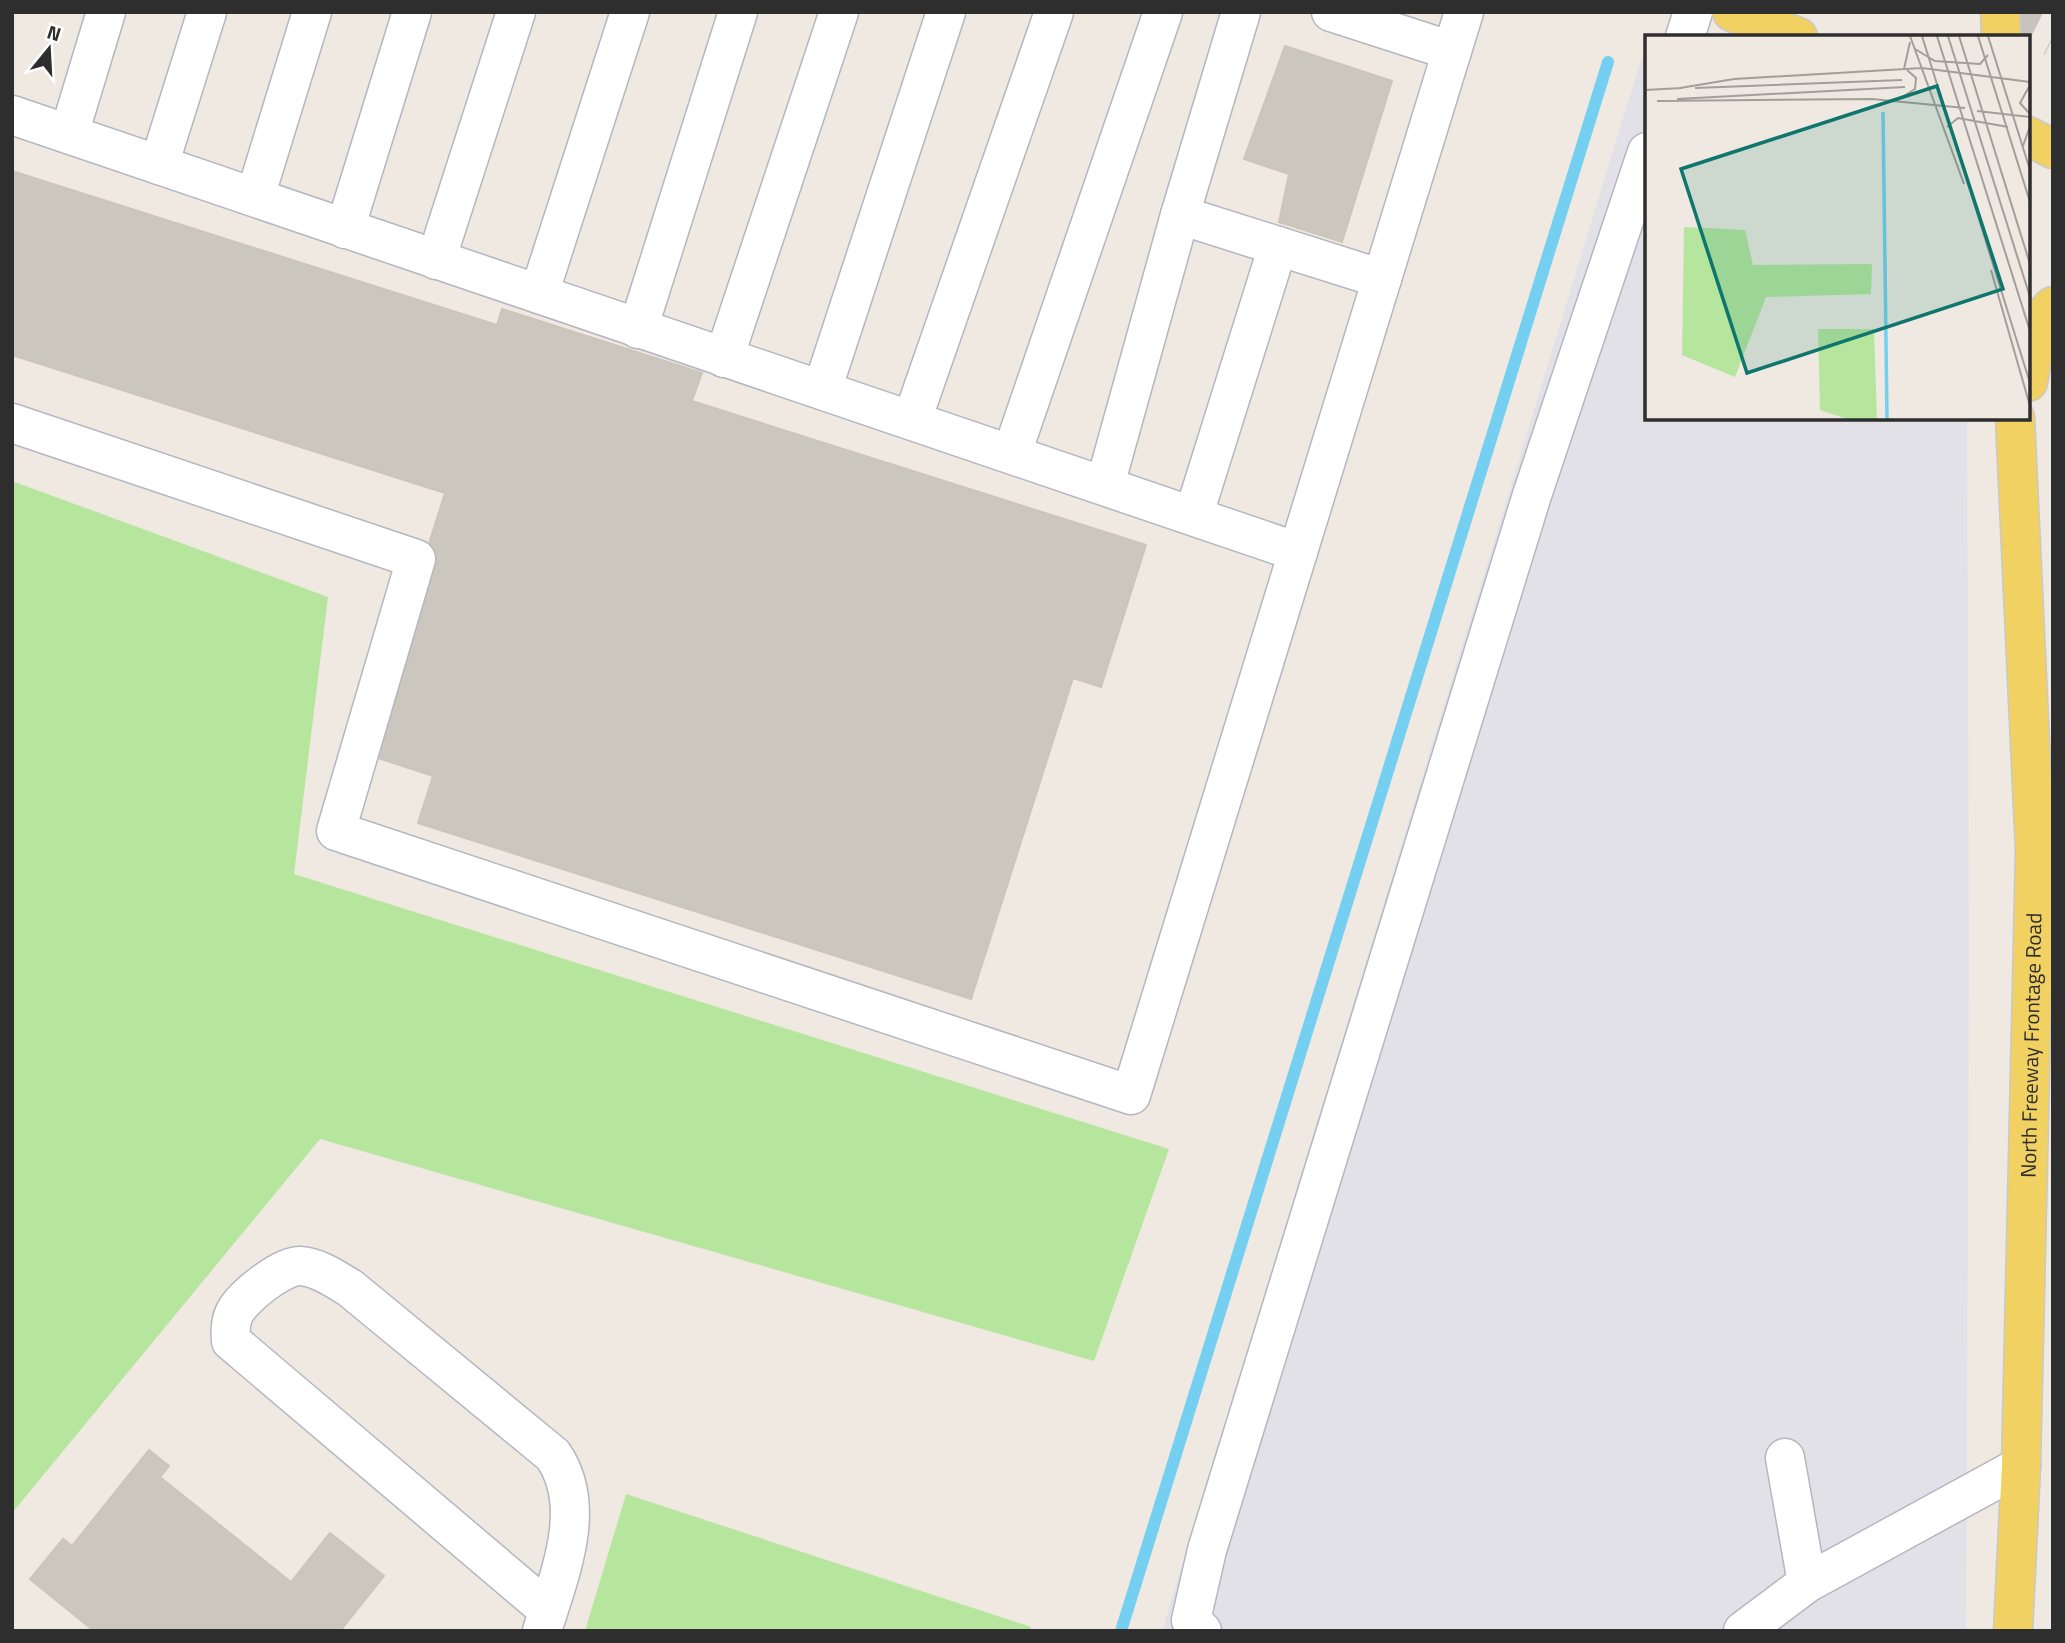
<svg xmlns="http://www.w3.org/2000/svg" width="2065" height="1643" viewBox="0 0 2065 1643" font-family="'Titillium Web',sans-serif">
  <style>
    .industrial { fill: #e3e1e8 }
    .green { fill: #b6e59e }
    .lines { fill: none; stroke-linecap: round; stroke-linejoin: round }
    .stream { stroke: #75cff0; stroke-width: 12 }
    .building { fill: #cbc7bf; stroke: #cbc5ba; stroke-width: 2 }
    .major-tunnel { stroke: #c8c4bd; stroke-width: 38; stroke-dasharray: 38 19; stroke-linecap: butt }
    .minor-casing { stroke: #b4b7c1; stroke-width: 41 }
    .major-casing { stroke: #c9c9c9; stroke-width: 41 }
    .minor { stroke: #fff; stroke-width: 38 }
    .major { stroke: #f2d163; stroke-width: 38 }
    .labels { text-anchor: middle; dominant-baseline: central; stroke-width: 5; stroke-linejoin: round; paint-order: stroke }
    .street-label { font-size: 21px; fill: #2e2e2e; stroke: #fff }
    .inset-river { fill: none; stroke: #75cff0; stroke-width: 3.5 }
    .inset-road { fill: none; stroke: #a29e99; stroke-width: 2 }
    .view { fill: #0f766e; fill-opacity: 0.15; stroke: #0f766e; stroke-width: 3.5 }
    .inset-edge { fill: none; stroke: #2e2e2e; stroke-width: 3.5 }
  </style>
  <rect width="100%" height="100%" fill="#efe9e1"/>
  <polygon class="industrial" points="1641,59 1647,61 1647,418 1967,418 1969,957 1966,1631 1162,1631"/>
  <g class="green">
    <polygon points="12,481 328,597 294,874 1169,1149 1094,1361 320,1139 12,1513"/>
    <polygon points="626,1494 1031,1627 1030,1631 585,1631"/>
  </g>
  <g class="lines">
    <polyline class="stream" points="1121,1631 1608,62"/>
  </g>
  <g class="building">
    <polygon points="1285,46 1392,81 1342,242 1279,222 1289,174 1244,159"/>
    <polygon points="12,171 497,325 502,309 702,373 692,401 1146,545 1101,687 1073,678 971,999 418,823 433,776 363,753 445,493 12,355"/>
    <polygon points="149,1450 169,1466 160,1477 291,1582 330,1533 384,1576 340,1631 94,1631 30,1579 63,1539 72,1546"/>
  </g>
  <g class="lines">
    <polyline class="major-tunnel" points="2001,12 2053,38"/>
    <g class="minor-casing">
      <g id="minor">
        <polyline points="1331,12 1452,51"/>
        <polyline points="1685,37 1693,12"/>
        <polyline points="12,115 1298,552"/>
        <polyline points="69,134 106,12"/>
        <polyline points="159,165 207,12"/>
        <polyline points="255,197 312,12"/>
        <polyline points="1180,215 1382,279"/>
        <polyline points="345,229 412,12"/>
        <polyline points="436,260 516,12"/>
        <polyline points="539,294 630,12"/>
        <polyline points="638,329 738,12"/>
        <polyline points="724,358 839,12"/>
        <polyline points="822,390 946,12"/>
        <polyline points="912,420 1054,12"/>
        <polyline points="12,423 416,559 336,831 1131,1095 1464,12"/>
        <polyline points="1012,453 1163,12"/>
        <polyline points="1105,485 1180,215 1241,12"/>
        <polyline points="1194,514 1278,246"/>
        <polyline points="1785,1458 1807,1583"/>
        <path d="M 542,1631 C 559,1575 589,1507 553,1455 L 350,1288 C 335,1279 318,1267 300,1266 C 281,1266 241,1298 234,1314 C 230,1323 230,1331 231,1341 L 548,1610"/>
        <polyline points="1202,1631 1191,1620 1207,1550 1532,495 1647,152"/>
        <polyline points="1743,1631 1807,1583 2021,1466"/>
      </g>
    </g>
    <g class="major-casing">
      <g id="major">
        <polyline points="1732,12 1798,37"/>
        <polyline points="2000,12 2001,37"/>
        <polyline points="2028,136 2053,149"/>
        <path d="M 2028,382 C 2033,359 2034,322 2053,306"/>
        <path id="s1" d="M 2013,1631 L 2021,1466 L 2035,851 L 2015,418"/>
      </g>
    </g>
    <use href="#minor" class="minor"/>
    <use href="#major" class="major"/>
  </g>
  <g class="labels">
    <g class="street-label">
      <text stroke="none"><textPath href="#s1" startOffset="586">North Freeway Frontage Road</textPath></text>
    </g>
  </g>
  <g transform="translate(1645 35)">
    <rect width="385" height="385" fill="#efe9e1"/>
    <path d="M 39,192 L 100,195 L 108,230 L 227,229 L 226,259 L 121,262 L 90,342 L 37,320 ZM 173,294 L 229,294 L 232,384 L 202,384 L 175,375 Z" fill="#b6e59e"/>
    <path class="inset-river" d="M 238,77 L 242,384"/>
    <path class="inset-road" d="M 265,1 L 319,149M 277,1 L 385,348M 292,1 L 385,296M 303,1 L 385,262M 314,1 L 385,229M 333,1 L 385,167M 343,1 L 385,135M 270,14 L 290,26 L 335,29 L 343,20M 259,34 L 265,7M 385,50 L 375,68 L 385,79M 35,53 L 89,44 L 277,33 L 385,47M 50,53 L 257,45M 0,55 L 37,53M 32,64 L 260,52M 254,64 L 270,54 L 271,43 L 262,35M 12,66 L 227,64 L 320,73M 332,76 L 385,82M 302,92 L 313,83 L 363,92M 378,111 L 385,91M 346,235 L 385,371"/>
    <path class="view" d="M 292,51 L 358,254 L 102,338 L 36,134 Z"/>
    <rect width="385" height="385" class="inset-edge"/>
  </g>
  <rect width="2065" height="1643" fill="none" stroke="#2e2e2e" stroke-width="28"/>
  <g transform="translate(49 49) rotate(18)" stroke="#ffffff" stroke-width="5" paint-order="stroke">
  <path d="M0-5L12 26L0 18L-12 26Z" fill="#2e2e2e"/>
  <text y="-10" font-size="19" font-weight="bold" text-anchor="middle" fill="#2e2e2e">N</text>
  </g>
</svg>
